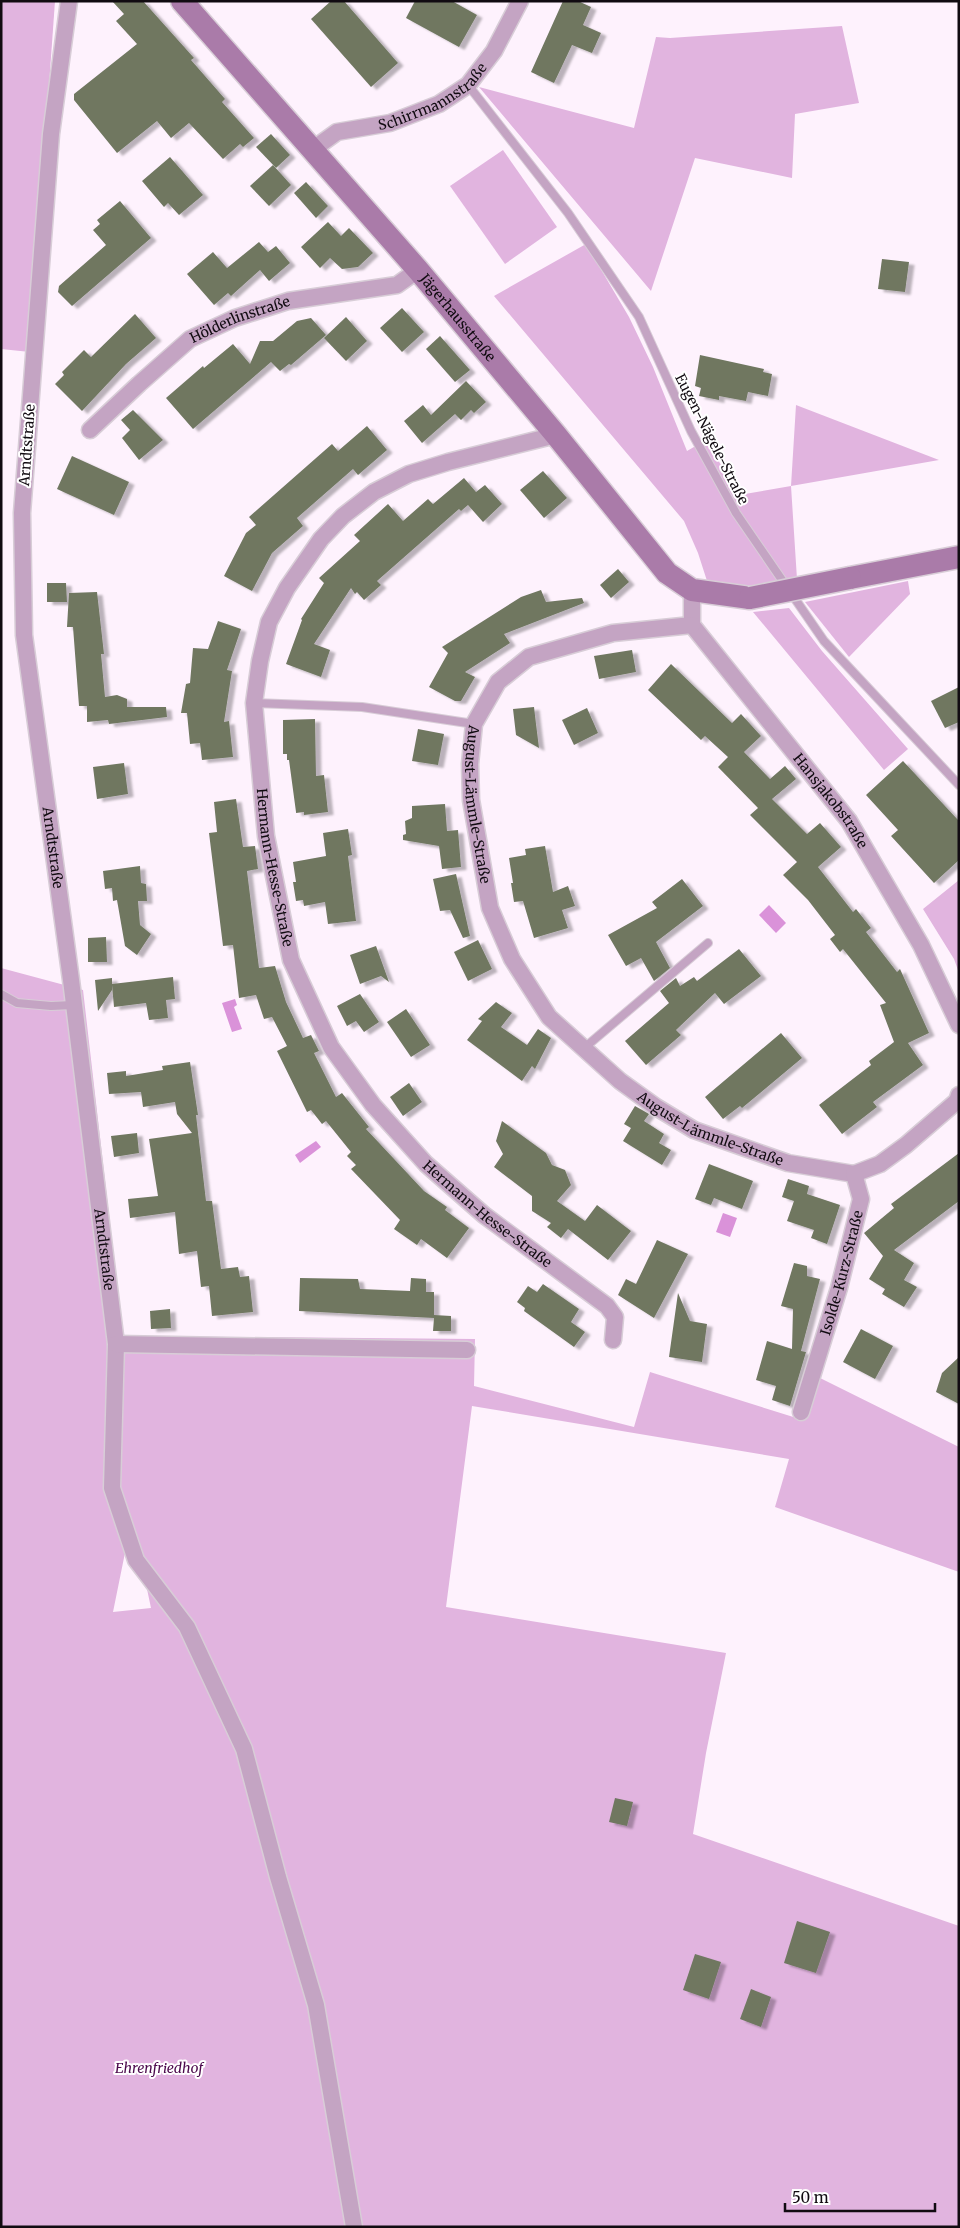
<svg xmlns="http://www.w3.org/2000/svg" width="960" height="2228" viewBox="0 0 960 2228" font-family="Merriweather,serif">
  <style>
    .green { fill: #e1b4df; fill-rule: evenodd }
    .water { fill: #da92d9 }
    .building { fill: #6f7761; filter: url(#shadow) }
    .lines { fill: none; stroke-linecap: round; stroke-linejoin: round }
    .lane-casing { stroke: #d8cdd7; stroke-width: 10 }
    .street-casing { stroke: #d8cdd7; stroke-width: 19 }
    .secondary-casing { stroke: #d8cdd7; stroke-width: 25 }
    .lane { stroke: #c4a4c3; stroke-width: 8 }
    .street { stroke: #c4a4c3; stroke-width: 16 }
    .secondary { stroke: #aa7ba9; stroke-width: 22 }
    .secondary-bridge-casing { stroke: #d8cdd7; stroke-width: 25; stroke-linecap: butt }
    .secondary-bridge { stroke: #aa7ba9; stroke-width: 22 }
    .labels { text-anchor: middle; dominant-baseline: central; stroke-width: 4; stroke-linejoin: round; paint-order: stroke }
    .street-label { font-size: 14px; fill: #110b11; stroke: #fff }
    .park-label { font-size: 14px; font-style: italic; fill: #4b084c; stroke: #fff }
  </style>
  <defs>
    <filter id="shadow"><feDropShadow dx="5.5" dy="3" stdDeviation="1" flood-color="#0004"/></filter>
  </defs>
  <rect width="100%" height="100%" fill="#fef2fd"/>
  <g class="green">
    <polygon points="1,1 55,1 30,352 1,349"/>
    <polygon points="842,26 859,103 795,114 792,178 695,158 651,291 479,87 634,128 656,37 670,38"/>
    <polygon points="503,150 557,227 505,264 450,186"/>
    <polygon points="586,244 629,317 653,367 687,451 706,440 739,495 791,486 796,405 939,460 791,486 797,579 754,589 708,584 698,553 684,521 494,296"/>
    <polygon points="908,581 910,594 849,657 805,602"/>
    <polygon points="789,608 822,651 908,749 884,770 753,612"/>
    <polygon points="959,880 959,973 954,959 923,909"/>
    <path d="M 1,968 L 83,990 L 123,1336 L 475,1339 L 474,1386 L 634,1427 L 650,1372 L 803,1420 L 816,1376 L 959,1447 L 959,1572 L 775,1507 L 789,1459 L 472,1406 L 446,1607 L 726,1653 L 706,1753 L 693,1834 L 959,1926 L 959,2227 L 1,2227 ZM 128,1538 L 143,1570 L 151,1608 L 113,1612 Z"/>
  </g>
  <g class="water">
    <polygon points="769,905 786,923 776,933 759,915"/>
    <polygon points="235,999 237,1005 234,1007 242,1029 232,1032 222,1003"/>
    <polygon points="316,1141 321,1147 300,1163 295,1155"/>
    <polygon points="723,1213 737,1218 730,1237 716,1232"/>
  </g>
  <g class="building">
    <polygon points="112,1 143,1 194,58 191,60 225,99 222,102 254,138 243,147 240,144 223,159 189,123 171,138 157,121 117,153 74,100 74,94 137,44 116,21 124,14"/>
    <polygon points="331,1 344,1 398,63 371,87 311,19"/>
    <polygon points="415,1 452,1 477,15 459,47 406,18"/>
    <polygon points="563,1 578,1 591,7 583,25 601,33 592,53 572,45 554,83 531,72"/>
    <polygon points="271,134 290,155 276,168 256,147"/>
    <polygon points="170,157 203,195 179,215 168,203 164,207 142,181"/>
    <polygon points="273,165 291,185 269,206 250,186"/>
    <polygon points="306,182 328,206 316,218 294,193"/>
    <polygon points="120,201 151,238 72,306 58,292 59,286 106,245 93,230 100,224 97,220"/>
    <polygon points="328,222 341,236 349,228 373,253 358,267 342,269 330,258 320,268 301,247"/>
    <polygon points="259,242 268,252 276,246 290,263 269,281 260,270 231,296 228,293 214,305 187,274 213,252 227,268"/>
    <polygon points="882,259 909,262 905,292 878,289"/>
    <polygon points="402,308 424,332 402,352 380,328"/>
    <polygon points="135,314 156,338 126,364 82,411 55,384 64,375 62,372 84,350 91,357"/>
    <polygon points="346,317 367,341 346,361 324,338"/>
    <polygon points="311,318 326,335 291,365 289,364 280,371 271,362 193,429 166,398 203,366 204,368 233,344 250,364 260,341 273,341 297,321"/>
    <polygon points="440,336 470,370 455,382 426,349"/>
    <polygon points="700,355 764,369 763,372 772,374 768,396 748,392 746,401 719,396 719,400 699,396 701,388 695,386"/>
    <polygon points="466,381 486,402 474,413 471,410 461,420 455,414 422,443 404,421 423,405 431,415"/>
    <polygon points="133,410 163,440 139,460 122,438 130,430 121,420"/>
    <polygon points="367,426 387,450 358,475 353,469 297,518 303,526 272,553 252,591 224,576 246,533 256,525 249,517 332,444 338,451"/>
    <polygon points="72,456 129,482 114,515 57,489"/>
    <polygon points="543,471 567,498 544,518 520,490"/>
    <polygon points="464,478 476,492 485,485 502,504 483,522 468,505 461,511 459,509 377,581 381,585 364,600 357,592 355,594 351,588 314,644 330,650 321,677 286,664 302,620 301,619 324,583 319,578 360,541 354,535 388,504 403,521 428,499 433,504"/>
    <polygon points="618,569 629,582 611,598 600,585"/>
    <polygon points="47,583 66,583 67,602 47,602"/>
    <polygon points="541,590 546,602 582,598 584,603 504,634 510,643 465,672 475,677 461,701 455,701 429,687 448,653 442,647 521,597"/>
    <polygon points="97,592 104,654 101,654 105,697 117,695 127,699 127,707 166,707 167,717 109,724 108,720 87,722 87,706 79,706 73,627 67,627 69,593"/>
    <polygon points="218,621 241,629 227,670 232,671 224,722 229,721 233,757 202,760 200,743 190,744 187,713 181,713 186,684 190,683 193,648 208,649"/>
    <polygon points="632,650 636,672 599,679 594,656"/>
    <polygon points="671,664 732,723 741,714 761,736 744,752 770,779 785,766 796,779 772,799 807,834 820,823 841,847 818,867 853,912 856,909 871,928 866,932 897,972 900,969 929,1033 908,1043 923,1065 873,1102 877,1107 842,1134 819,1105 871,1065 869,1061 894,1042 880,1005 886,1003 843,949 840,952 830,939 835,935 808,900 783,875 797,862 750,815 758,808 718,767 728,757 705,736 701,740 648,690"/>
    <polygon points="959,687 959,722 945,728 931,701"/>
    <polygon points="534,707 536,724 539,748 516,735 513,709"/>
    <polygon points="587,708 598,733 574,745 562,720"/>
    <polygon points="315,719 316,776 324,775 328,812 304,815 304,812 296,813 296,812 289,760 287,760 287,754 283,754 283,720"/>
    <polygon points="418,729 444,734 438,765 412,761"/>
    <polygon points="903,761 959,821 959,860 934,883 891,836 898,830 866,795"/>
    <polygon points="124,763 128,794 97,799 93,767"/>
    <polygon points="236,799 243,847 255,846 258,869 247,871 259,968 275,966 286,1002 303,1038 311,1035 319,1051 314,1053 336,1097 342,1093 369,1127 366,1129 424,1191 447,1207 445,1210 469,1228 447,1258 421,1239 417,1245 394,1229 400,1220 351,1169 356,1165 347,1156 351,1152 326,1121 322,1124 311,1110 307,1112 277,1051 287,1046 272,1017 264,1019 256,995 239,998 233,945 223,946 209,833 217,832 214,802"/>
    <polygon points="445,804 447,831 458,830 461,867 442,869 439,846 403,840 403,835 406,834 405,821 412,818 412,806"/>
    <polygon points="348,829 352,855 348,856 356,921 328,924 325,902 304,906 303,900 296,901 293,882 296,882 293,862 326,856 323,833"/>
    <polygon points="545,846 553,892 568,886 575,906 562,910 568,928 534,938 523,901 514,902 511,883 513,883 509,858 526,855 525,849"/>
    <polygon points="140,866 141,883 146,884 147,901 138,901 140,925 151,934 137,955 125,946 117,900 113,901 112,888 105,889 103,871"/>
    <polygon points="456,874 470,936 463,938 450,910 440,911 433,879"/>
    <polygon points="682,879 703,906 656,942 670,968 654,981 641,958 626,966 608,935 657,908 652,902"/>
    <polygon points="106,937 107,962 88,962 88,938"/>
    <polygon points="478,940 492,969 468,981 454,952"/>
    <polygon points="376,946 389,982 381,976 360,984 350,955"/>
    <polygon points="739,949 761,976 724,1004 715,993 676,1030 681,1035 646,1065 625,1041 669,1003 660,991 676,978 680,986 694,977 697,981"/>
    <polygon points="173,977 175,999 166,1000 168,1018 149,1020 146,1003 114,1007 112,985 112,990 98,1011 95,980 112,978 112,984"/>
    <polygon points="360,994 379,1022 364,1032 356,1021 347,1026 337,1006"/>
    <polygon points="496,1002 512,1013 501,1027 527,1045 538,1029 551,1038 535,1069 532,1066 522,1081 467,1040 482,1021 478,1019"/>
    <polygon points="406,1009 430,1045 411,1057 387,1022"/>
    <polygon points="781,1033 802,1058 742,1108 740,1106 723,1119 705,1097"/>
    <polygon points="190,1062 198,1115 196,1115 206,1201 212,1201 221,1269 238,1267 240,1277 249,1276 253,1312 212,1316 209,1286 201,1287 197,1251 179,1254 175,1212 130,1218 128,1199 158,1196 149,1139 192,1133 177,1114 175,1102 143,1107 141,1092 109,1094 107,1073 126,1071 126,1076 163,1070 162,1066"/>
    <polygon points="409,1083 422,1102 403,1116 390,1097"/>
    <polygon points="635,1106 649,1114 644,1121 664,1134 659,1143 671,1150 662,1165 623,1141 631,1128 624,1124"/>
    <polygon points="502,1121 546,1153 552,1165 565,1170 571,1185 557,1201 585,1221 597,1205 631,1231 608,1260 568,1229 561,1238 547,1227 551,1223 532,1211 532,1196 494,1167 503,1154 496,1141"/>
    <polygon points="137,1133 139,1153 114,1157 111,1136"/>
    <polygon points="959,1153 959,1201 894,1250 914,1263 904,1280 917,1287 904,1307 882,1294 885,1289 869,1279 883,1256 864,1233 894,1208 891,1204"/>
    <polygon points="709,1164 753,1181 742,1209 714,1198 711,1205 695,1199"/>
    <polygon points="788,1179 809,1186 807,1194 840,1205 827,1244 811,1238 814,1230 787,1221 794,1201 782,1197"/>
    <polygon points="657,1240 688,1254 654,1318 618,1295 626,1279 636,1284"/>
    <polygon points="794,1263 807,1266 807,1276 820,1279 801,1351 806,1352 790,1406 772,1400 776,1386 756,1380 767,1341 792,1349 793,1309 781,1306"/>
    <polygon points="300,1278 358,1279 360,1289 410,1291 411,1278 426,1279 426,1292 434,1292 434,1315 451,1316 451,1331 433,1331 434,1318 299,1311"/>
    <polygon points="543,1284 579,1309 571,1322 585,1332 574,1347 524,1311 525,1308 517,1302 528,1286 537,1292"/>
    <polygon points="678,1293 690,1321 707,1324 702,1362 669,1357"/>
    <polygon points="170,1309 171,1328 151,1329 150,1311"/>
    <polygon points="861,1329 893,1346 875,1379 843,1362"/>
    <polygon points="959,1357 959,1404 936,1392 942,1373"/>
    <polygon points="615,1798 633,1802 627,1826 609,1822"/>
    <polygon points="797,1921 830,1932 816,1973 784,1963"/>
    <polygon points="695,1954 721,1962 709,1999 683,1990"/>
    <polygon points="751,1989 771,1997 761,2027 740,2019"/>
  </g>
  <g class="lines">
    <g class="lane-casing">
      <g id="lane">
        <polyline points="468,85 568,213 639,317 691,431 736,513 824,641 959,785"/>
        <polyline points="254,703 362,707 474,724"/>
        <polyline points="1,994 17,1003 51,1006 73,1005"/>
        <polyline points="583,1049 708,943"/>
      </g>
    </g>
    <g class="street-casing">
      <g id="street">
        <path id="s1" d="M 69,1 L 51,134 L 22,513 L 24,635 L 71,980 L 116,1344 L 112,1488 L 136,1560 L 187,1627 L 244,1749 L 278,1877 L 316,2005 L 354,2227"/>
        <path id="s2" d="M 312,150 L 337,132 L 390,123 L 439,104 L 468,85 L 494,51 L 520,1"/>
        <path id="s3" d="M 90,430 L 139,384 L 190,339 L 235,318 L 288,301 L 397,285 L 418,270"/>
        <path id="s4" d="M 556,435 L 448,462 L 409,474 L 374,492 L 343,516 L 321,539 L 287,588 L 269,622 L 260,661 L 254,703 L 266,836 L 291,960 L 331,1047 L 373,1105 L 426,1164 L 484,1215 L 607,1306 L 615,1317 L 613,1340"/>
        <path id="s5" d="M 692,590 L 692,625 L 849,821 L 921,945 L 959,1025"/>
        <path id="s6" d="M 692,625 L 613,633 L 529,657 L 498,682 L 474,724 L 470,764 L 471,800 L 490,908 L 512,959 L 549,1017 L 620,1081 L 656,1107 L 694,1130 L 788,1163 L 854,1174"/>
        <polyline points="854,1174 880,1164 906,1145 957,1101 959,1095"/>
        <polyline points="116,1344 467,1350"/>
        <path id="s7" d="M 801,1412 L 839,1288 L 861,1199 L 854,1174"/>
      </g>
    </g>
    <g class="secondary-casing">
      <g id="secondary">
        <path id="s8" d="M 182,1 L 418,270 L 556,435 L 667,573 L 692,590 L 750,598"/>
        <polyline points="850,578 959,557"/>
      </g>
    </g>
    <use href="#lane" class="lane"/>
    <use href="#street" class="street"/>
    <use href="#secondary" class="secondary"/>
    <g class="secondary-bridge-casing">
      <polyline id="secondary-bridge" points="750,598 850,578"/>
    </g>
    <use href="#secondary-bridge" class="secondary-bridge"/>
  </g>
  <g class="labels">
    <g class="street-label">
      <text stroke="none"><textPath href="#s2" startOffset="135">Schirrmannstraße</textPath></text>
      <text stroke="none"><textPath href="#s8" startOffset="420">Jägerhausstraße</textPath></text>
      <text stroke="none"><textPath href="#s3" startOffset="189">Hölderlinstraße</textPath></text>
      <text transform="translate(712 439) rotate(63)">Eugen-Nägele-Straße</text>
      <text transform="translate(27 445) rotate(-86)">Arndtstraße</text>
      <text stroke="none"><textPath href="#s5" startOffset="259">Hansjakobstraße</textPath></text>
      <text stroke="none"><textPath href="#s6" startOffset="336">August-Lämmle-Straße</textPath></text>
      <text stroke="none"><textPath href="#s1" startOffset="851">Arndtstraße</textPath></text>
      <text stroke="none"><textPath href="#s4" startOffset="609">Hermann-Hesse-Straße</textPath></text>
      <text stroke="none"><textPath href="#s6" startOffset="764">August-Lämmle-Straße</textPath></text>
      <text stroke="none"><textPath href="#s4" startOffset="1029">Hermann-Hesse-Straße</textPath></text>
      <text stroke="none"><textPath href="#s1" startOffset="1256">Arndtstraße</textPath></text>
      <text stroke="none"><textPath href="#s7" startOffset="145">Isolde-Kurz-Straße</textPath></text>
    </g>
    <g class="park-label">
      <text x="159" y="2068">Ehrenfriedhof</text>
    </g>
  </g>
  <rect width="960" height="2228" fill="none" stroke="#110b11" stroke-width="5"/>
  <path d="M785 2203v8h150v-8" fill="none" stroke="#110b11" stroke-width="2.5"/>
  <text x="792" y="2203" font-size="15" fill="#110b11" stroke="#ffffff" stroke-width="4" paint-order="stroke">50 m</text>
</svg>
